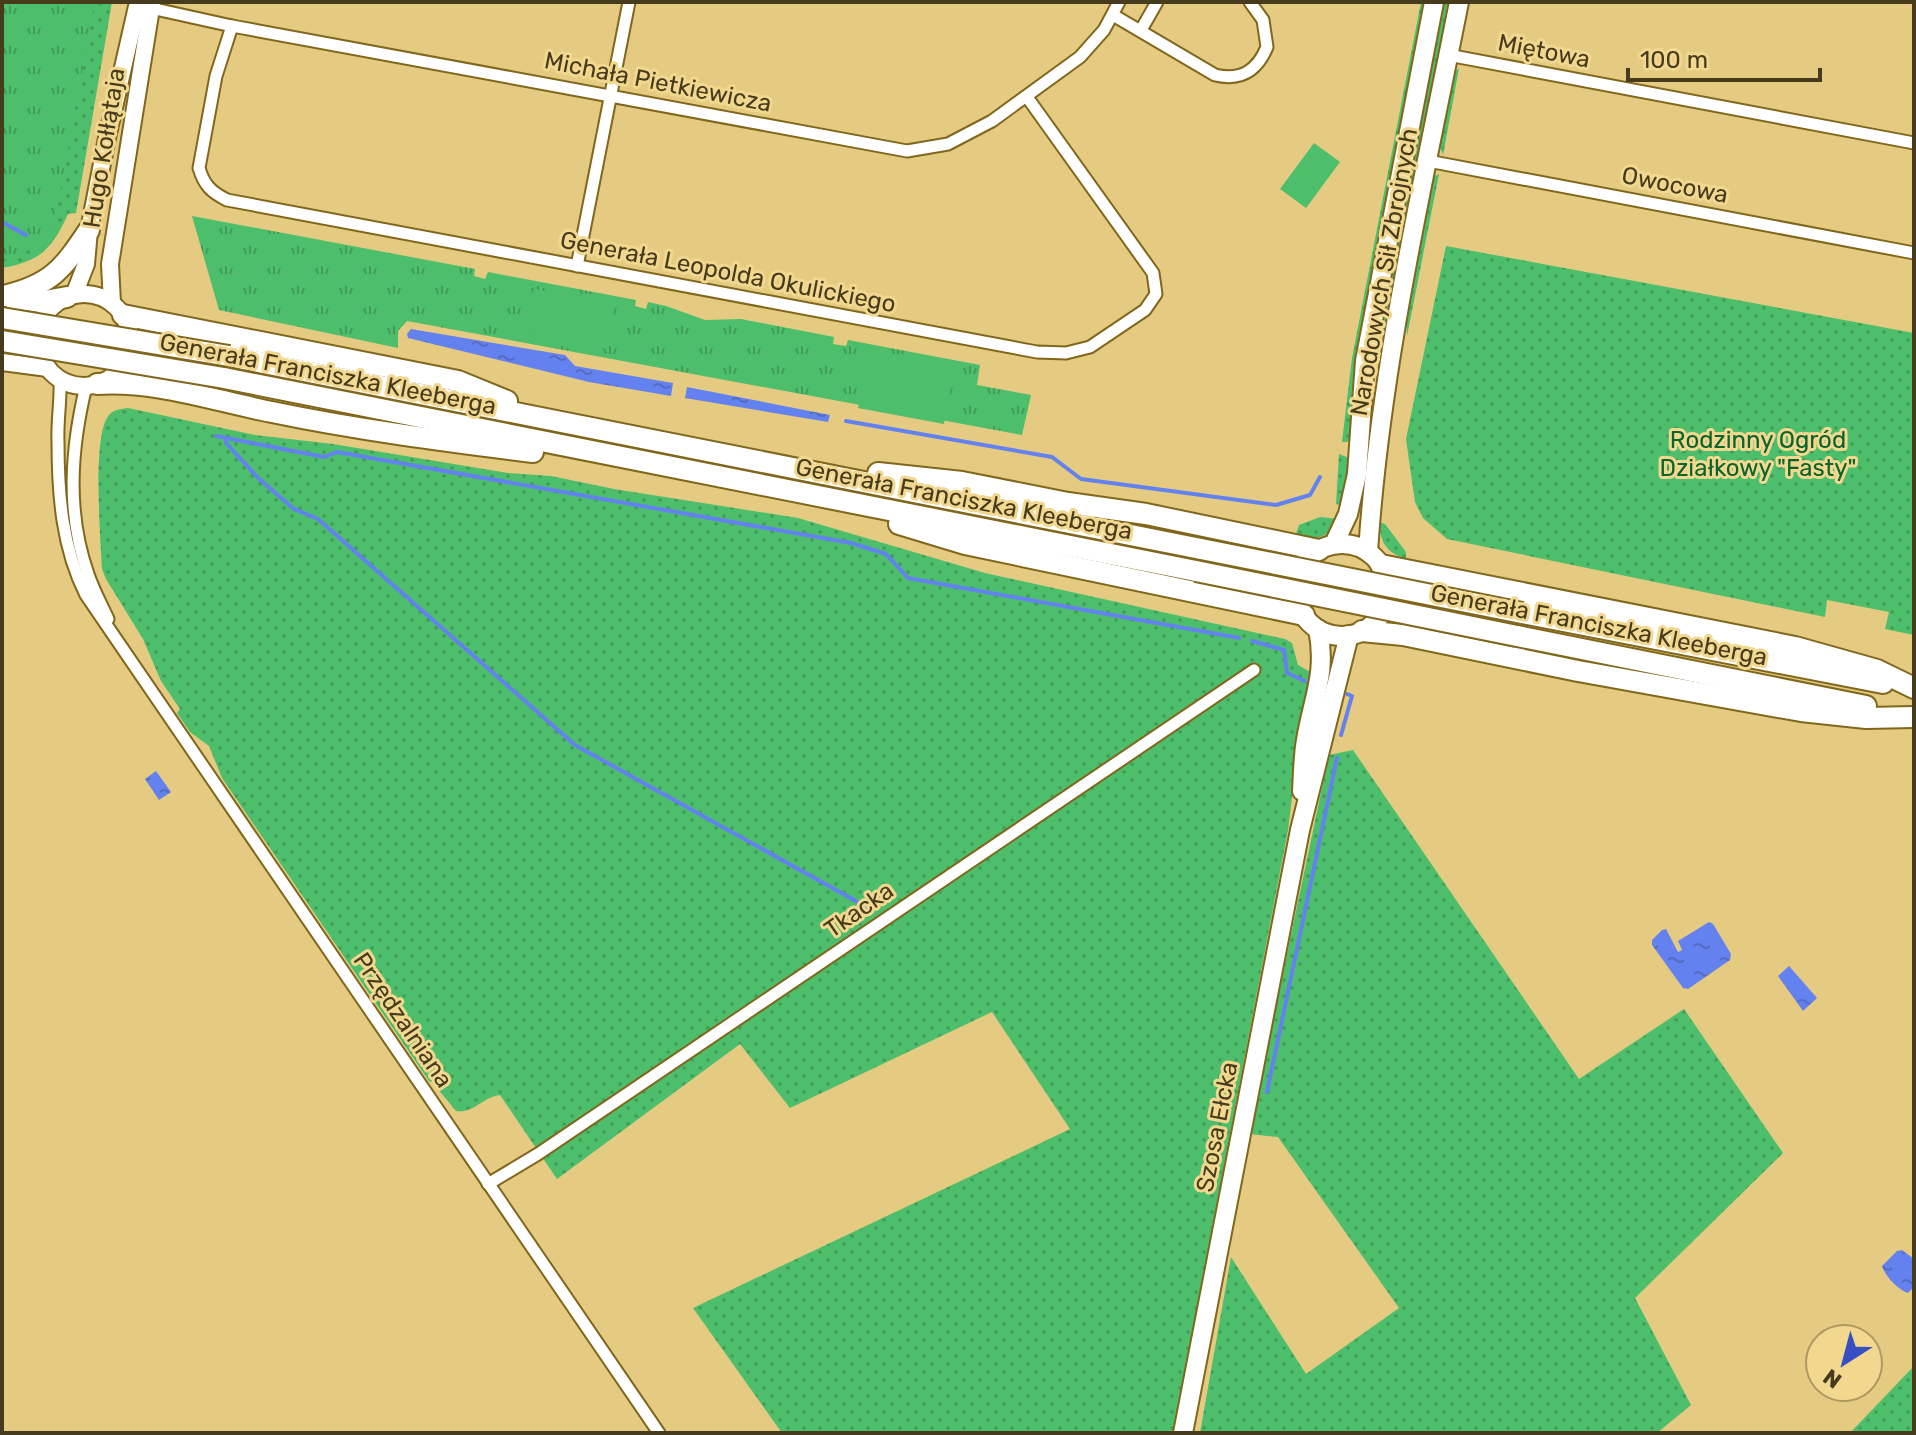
<svg xmlns="http://www.w3.org/2000/svg" width="1916" height="1435" viewBox="0 0 1916 1435" font-family="Rubik,sans-serif">
  <style>
    .grass { fill: url(#grass-dots) }
    .park { fill: url(#park-tufts) }
    .pitch { fill: #4dbe6c }
    .water { fill: url(#water-ripples) }
    .lines { fill: none; stroke-linecap: round; stroke-linejoin: round }
    .stream { stroke: #6482ef; stroke-width: 4 }
    .street-casing { stroke: #80671c; stroke-width: 15 }
    .secondary-casing { stroke: #80671c; stroke-width: 20 }
    .primary-casing { stroke: #80671c; stroke-width: 22 }
    .highway-casing { stroke: #80671c; stroke-width: 24 }
    .street { stroke: #fff; stroke-width: 11 }
    .secondary { stroke: #fff; stroke-width: 16 }
    .primary { stroke: #fff; stroke-width: 18 }
    .highway { stroke: #fff; stroke-width: 20 }
    .highway-bridge-casing { stroke: #80671c; stroke-width: 24; stroke-linecap: butt }
    .highway-bridge { stroke: #fff; stroke-width: 20 }
    .labels { text-anchor: middle; dominant-baseline: central; stroke-width: 6; stroke-linejoin: round; paint-order: stroke }
    .street-label { font-size: 24px; fill: #463b1d; stroke: #f2d78f }
    .park-label { font-size: 24px; fill: #09632c; stroke: #f2d78f }
  </style>
  <defs>
    <pattern id="grass-dots" width="8" height="8" patternUnits="userSpaceOnUse" patternTransform="scale(2)"><rect width="8" height="8" fill="#4dbe6c"/><path d="M2 2h.1M6 6h.1" fill="none" stroke="#429c58" stroke-width="1.8" stroke-linecap="round"/></pattern>
    <pattern id="park-tufts" width="24" height="20" patternUnits="userSpaceOnUse" patternTransform="scale(2)"><rect width="24" height="20" fill="#4dbe6c"/><path d="M3 7l-1-3M5 7V3M7 7l1-3M15 17l-1-3M17 17v-4M19 17l1-3" fill="none" stroke="#429c58"/></pattern>
    <pattern id="water-ripples" width="26" height="14" patternUnits="userSpaceOnUse" patternTransform="scale(2)"><rect width="26" height="14" fill="#6482ef"/><path d="M2 4q2-2 4 0t4 0M15 11q2-2 4 0t4 0" fill="none" stroke="#546cc1"/></pattern>
  </defs>
  <rect width="100%" height="100%" fill="#e5ca82"/>
  <g class="grass">
    <path d="M 2,2 L 112,2 L 76,213 L 68,214 C 52,249 41,261 2,268 Z"/>
    <polygon points="1421,2 1426,2 1357,358 1352,437 1347,442 1342,442 1352,358"/>
    <polygon points="1442,2 1451,2 1387,332 1378,331"/>
    <polygon points="1459,68 1443,155 1439,144 1453,74"/>
    <polygon points="1439,174 1407,336 1406,314 1431,185 1435,176"/>
    <polygon points="1446,246 1914,333 1914,635 1885,629 1889,612 1827,600 1825,617 1447,539 1423,518 1415,502 1406,439"/>
    <path d="M 128,408 L 255,435 L 333,444 L 508,473 L 551,476 L 614,489 L 798,518 L 985,573 L 1285,639 L 1292,643 L 1298,665 L 1312,673 L 1299,741 L 1288,830 L 1173,1433 L 782,1433 L 693,1308 L 1070,1129 L 992,1012 L 790,1108 L 740,1044 L 557,1179 L 500,1095 C 483,1097 473,1114 456,1111 L 432,1082 L 429,1081 L 222,778 L 209,746 L 190,732 L 177,713 L 180,709 L 161,681 L 143,639 L 106,579 L 102,569 C 101,541 91,432 110,414 C 115,409 122,409 128,408 Z"/>
    <polygon points="1339,454 1349,458 1351,463 1342,506 1336,504"/>
    <path d="M 1320,517 L 1339,519 C 1328,538 1316,541 1295,537 L 1299,525 Z"/>
    <path d="M 1380,522 L 1385,524 L 1406,552 L 1406,559 C 1387,553 1379,542 1380,522 Z"/>
    <polygon points="1353,750 1579,1079 1684,1009 1783,1153 1635,1298 1691,1405 1657,1433 1200,1433 1231,1257 1306,1374 1399,1308 1278,1137 1249,1134 1329,755"/>
    <polygon points="1914,1366 1914,1433 1850,1433"/>
  </g>
  <g class="park">
    <polygon points="2,2 74,2 94,6 52,237 21,255 2,259"/>
    <polygon points="192,216 475,269 474,276 485,279 488,272 636,300 635,306 646,309 648,302 666,306 705,320 741,319 834,337 833,344 846,346 848,340 980,365 977,385 1031,395 1022,435 407,321 398,331 398,348 219,310"/>
  </g>
  <g class="pitch">
    <polygon points="1314,143 1340,162 1306,208 1280,189"/>
    <polygon points="534,289 615,305 607,349 525,332"/>
    <polygon points="867,356 954,372 944,424 858,408"/>
  </g>
  <g class="water">
    <polygon points="411,329 565,355 575,366 673,383 671,396 589,382 408,338 407,334"/>
    <polygon points="687,387 830,415 828,422 685,398"/>
    <polygon points="156,771 171,792 159,800 145,779"/>
    <polygon points="1709,922 1713,924 1731,954 1730,960 1688,989 1683,988 1652,945 1652,940 1662,930 1666,929 1678,952 1682,950 1678,941"/>
    <polygon points="1789,966 1817,998 1803,1011 1778,976"/>
    <path d="M 1902,1250 L 1914,1259 L 1914,1287 L 1908,1293 C 1898,1290 1885,1276 1882,1266 L 1897,1251 Z"/>
  </g>
  <g class="lines">
    <g class="stream">
      <polyline points="2,222 26,235"/>
      <polyline points="846,421 1052,457 1081,479 1276,505 1310,495 1320,477"/>
      <polyline points="216,436 324,457 337,452 851,543 886,554 908,578 1239,638"/>
      <polyline points="226,438 226,443 258,478 294,509 318,519 575,745 872,910"/>
      <polyline points="1252,641 1284,650 1287,673 1305,681"/>
      <polyline points="1341,735 1352,696 1347,694"/>
      <polyline points="1267,1092 1337,758"/>
    </g>
    <g class="street-casing">
      <g id="street">
        <polyline points="146,7 232,26 907,151 948,144 992,121 1080,57 1104,30 1119,2"/>
        <path d="M 1113,15 L 1215,75 C 1241,81 1257,71 1267,47 L 1263,20 L 1250,2"/>
        <path d="M 232,26 L 216,76 L 199,168 C 204,185 211,192 227,200 L 1037,352 L 1066,353 L 1090,347 L 1145,310 L 1156,294 L 1153,273 L 1027,97"/>
        <polyline points="1141,30 1157,2"/>
        <polyline points="1448,55 1914,143"/>
        <polyline points="1428,161 1914,253"/>
        <polyline points="577,266 629,2"/>
        <path d="M 60,379 C 61,400 57,421 58,442 C 58,494 62,548 86,595 L 659,1433"/>
        <path d="M 86,386 C 71,448 66,512 88,574 C 93,589 101,604 108,619"/>
        <polyline points="488,1184 538,1154 1254,670"/>
      </g>
    </g>
    <g class="secondary-casing">
      <g id="secondary">
        <circle cx="84" cy="340" r="46"/>
        <polyline points="74,295 86,264 89,230 107,138 138,2"/>
        <polyline points="112,303 110,264 152,2"/>
        <polyline points="2,362 48,368"/>
      </g>
    </g>
    <g class="primary-casing">
      <g id="primary">
        <polyline points="1334,544 1348,514 1357,474 1365,361 1434,2"/>
        <circle cx="1342" cy="590" r="46"/>
        <path d="M 1368,552 C 1380,367 1423,184 1459,2"/>
        <path d="M 1302,791 C 1303,774 1303,757 1306,740 C 1313,698 1327,673 1318,629"/>
        <polyline points="1183,1433 1300,830 1349,635"/>
      </g>
    </g>
    <g class="highway-casing">
      <g id="highway">
        <path d="M 4,296 C 51,285 63,269 89,230"/>
        <polyline points="12,298 40,302 67,297"/>
        <polyline points="123,315 458,381 507,401"/>
        <polyline points="229,356 1201,549"/>
        <polyline points="224,378 1196,571"/>
        <path d="M 97,384 C 156,380 215,401 272,412 C 358,430 445,441 533,452"/>
        <polyline points="878,473 962,482 1068,503 1146,514 1319,550"/>
        <polyline points="899,524 965,544 1304,615"/>
        <polyline points="1381,565 1795,647 1877,670 1914,688"/>
        <polyline points="1522,613 1883,683"/>
        <polyline points="1362,631 1403,635 1578,671 1801,711 1866,718 1914,717"/>
        <polyline points="1517,636 1866,706"/>
      </g>
    </g>
    <use href="#street" class="street"/>
    <use href="#secondary" class="secondary"/>
    <use href="#primary" class="primary"/>
    <use href="#highway" class="highway"/>
    <g class="highway-bridge-casing">
      <g id="highway-bridge">
        <polyline points="2,318 229,356"/>
        <polyline points="2,341 224,378"/>
        <polyline points="1201,549 1522,613"/>
        <polyline points="1196,571 1517,636"/>
      </g>
    </g>
    <use href="#highway-bridge" class="highway-bridge"/>
  </g>
  <g class="labels">
    <g class="street-label">
      <text transform="translate(1544 51) rotate(11)">Miętowa</text>
      <text transform="translate(658 82) rotate(11)">Michała Pietkiewicza</text>
      <text transform="translate(104 148) rotate(-81)">Hugo Kołłątaja</text>
      <text transform="translate(1675 185) rotate(11)">Owocowa</text>
      <text transform="translate(728 272) rotate(11)">Generała Leopolda Okulickiego</text>
      <text transform="translate(1384 272) rotate(-80)">Narodowych Sił Zbrojnych</text>
      <text transform="translate(328 374) rotate(11)">Generała Franciszka Kleeberga</text>
      <text transform="translate(964 499) rotate(11)">Generała Franciszka Kleeberga</text>
      <text transform="translate(1599 625) rotate(11)">Generała Franciszka Kleeberga</text>
      <text transform="translate(859 910) rotate(-35)">Tkacka</text>
      <text transform="translate(403 1020) rotate(56)">Przędzalniana</text>
      <text transform="translate(1217 1127) rotate(-79)">Szosa Ełcka</text>
    </g>
    <g class="park-label">
      <text x="1758" y="440">Rodzinny Ogród<tspan x="1758" dy="28">Działkowy "Fasty"</tspan></text>
    </g>
  </g>
  <rect width="1916" height="1435" fill="none" stroke="#463b1d" stroke-width="8"/>
  <g transform="translate(1844 1363) rotate(216)"><circle r="38" fill="#f2d78f" stroke="#ad9961" stroke-width="2"/>
  <path d="M0-6L14 30L0 20L-14 30Z" fill="#384fc1"/>
  <text y="-12" font-size="22" font-weight="bold" text-anchor="middle" fill="#463b1d">N</text>
  </g>
  <path d="M1628 68v12h192v-12" fill="none" stroke="#463b1d" stroke-width="4"/>
  <text x="1640" y="68" font-size="24" fill="#463b1d" stroke="#f2d78f" stroke-width="6" paint-order="stroke">100 m</text>
</svg>
